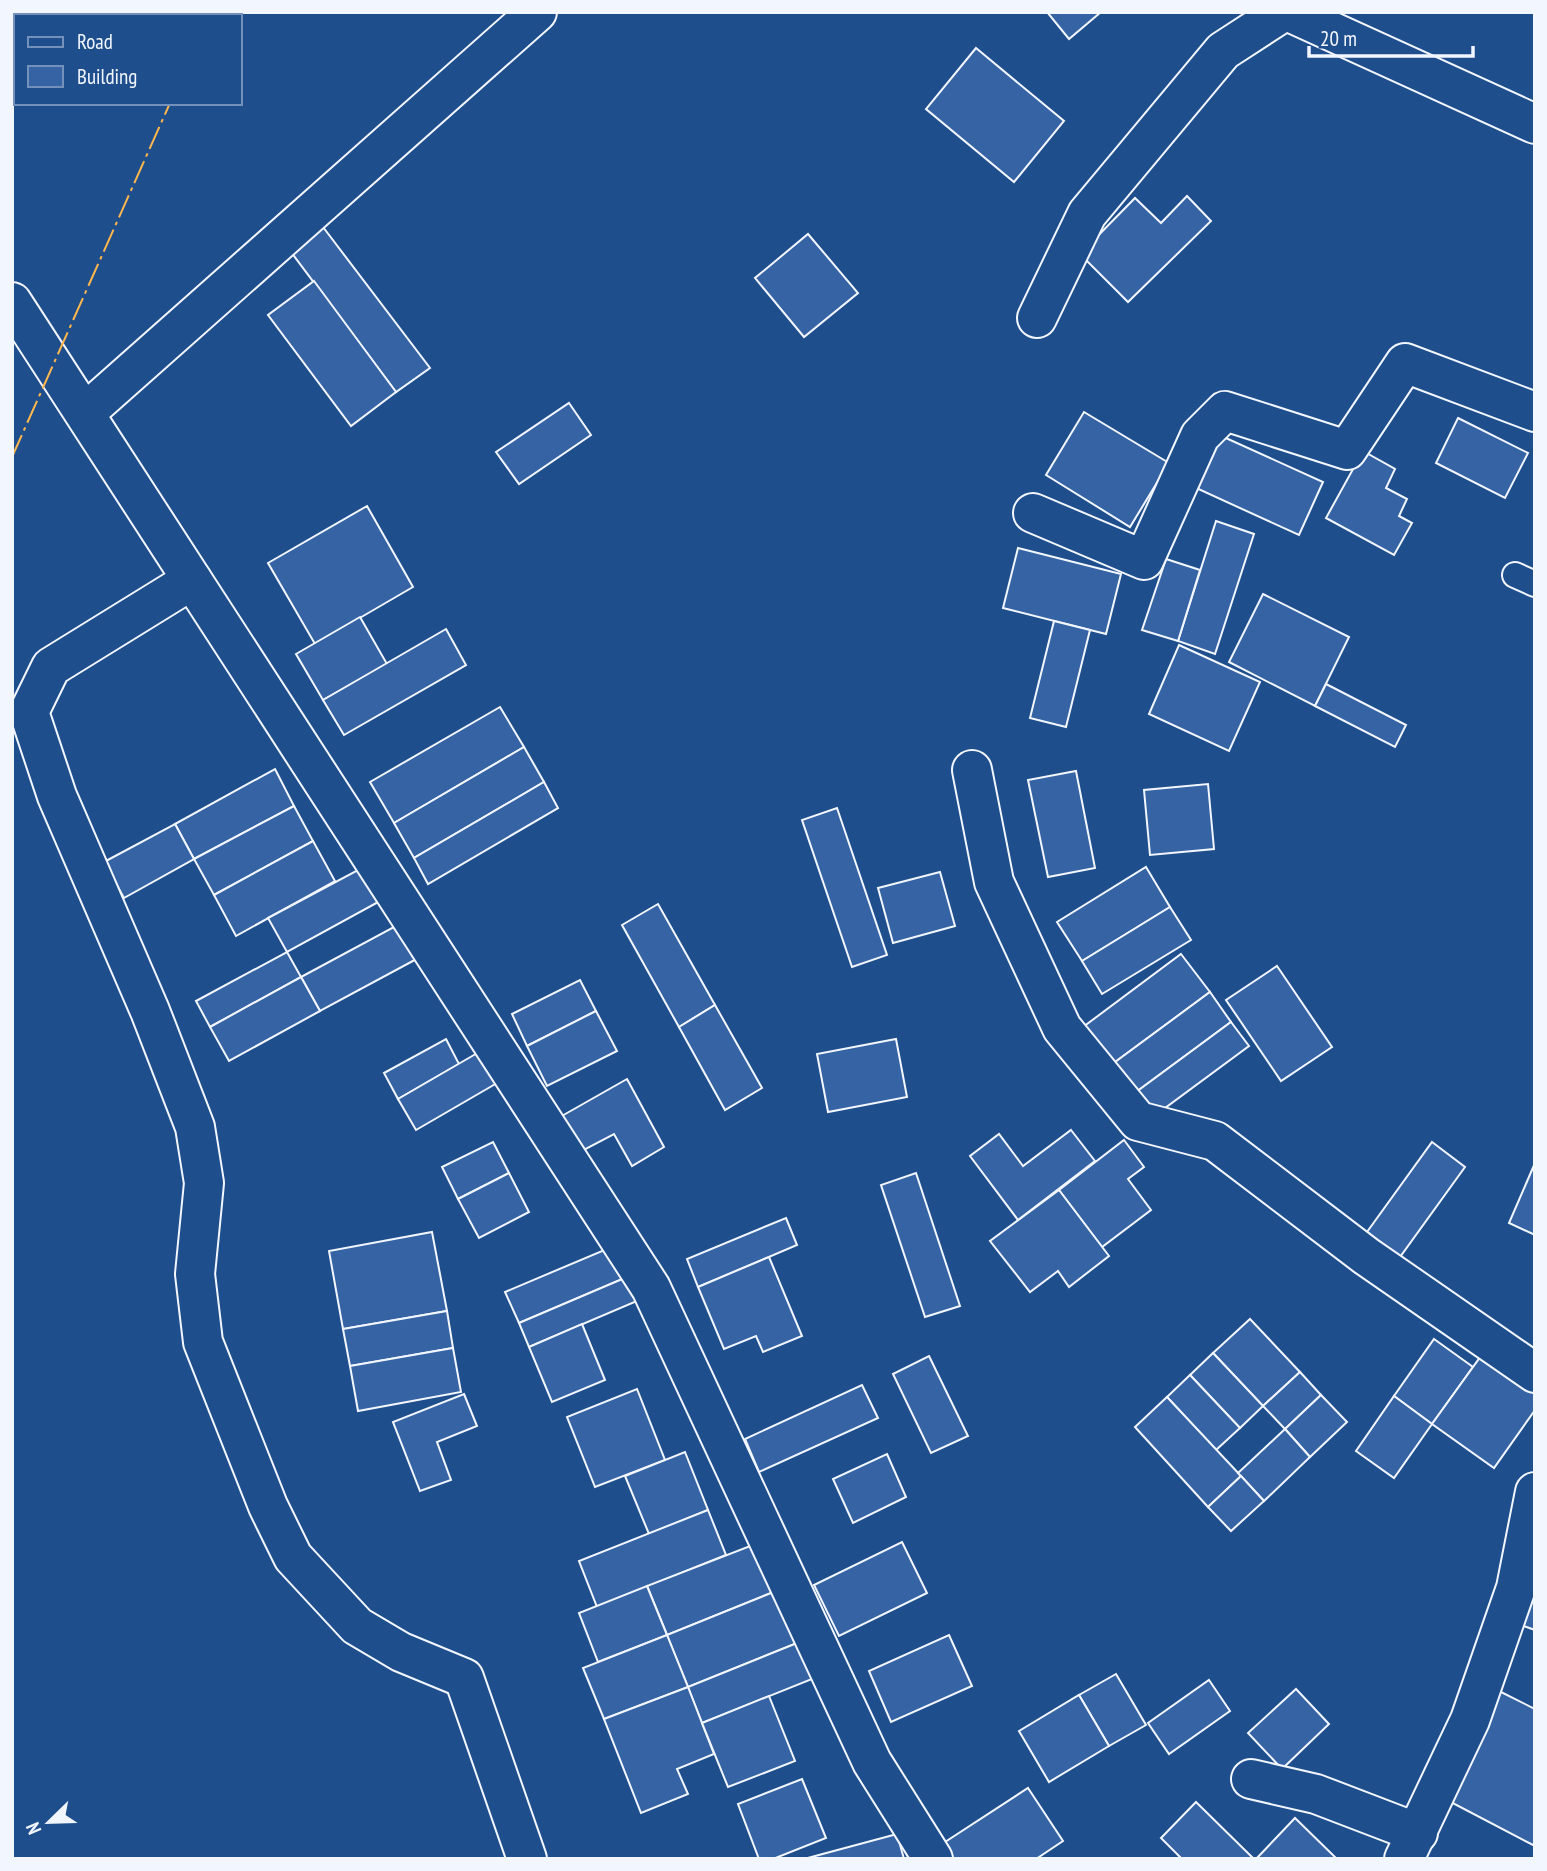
<svg xmlns="http://www.w3.org/2000/svg" width="1547" height="1871" viewBox="0 0 1547 1871" font-family="'PT Sans Narrow',sans-serif">
  <style>
    .building { fill: #3563a3; stroke: #f2f6ff; stroke-width: 2 }
    .lines { fill: none; stroke-linecap: round; stroke-linejoin: round }
    .service-casing { stroke: #f2f6ff; stroke-width: 28 }
    .minor-casing { stroke: #f2f6ff; stroke-width: 42 }
    .service { stroke: #1f4e8c; stroke-width: 24 }
    .minor { stroke: #1f4e8c; stroke-width: 38 }
    .power { stroke: #ffb74d; stroke-width: 2; stroke-dasharray: 24 5 3.5 5; stroke-linecap: butt }
  </style>
  <rect width="100%" height="100%" fill="#1f4e8c"/>
  <g class="building">
    <polygon points="1047,12 1101,12 1069,39"/>
    <polygon points="976,48 1064,121 1014,182 926,109"/>
    <polygon points="1187,196 1211,221 1128,302 1080,254 1135,198 1161,223"/>
    <polygon points="323,227 430,368 396,392 291,252"/>
    <polygon points="808,234 858,293 804,337 755,278"/>
    <polygon points="314,281 396,392 351,426 268,315"/>
    <polygon points="569,403 591,435 519,484 496,452"/>
    <polygon points="1084,412 1169,463 1130,527 1046,475"/>
    <polygon points="1458,418 1528,453 1505,498 1436,463"/>
    <polygon points="1217,434 1323,482 1299,535 1194,487"/>
    <polygon points="1363,451 1395,469 1386,488 1407,499 1399,516 1412,523 1394,555 1326,518"/>
    <polygon points="367,506 413,587 315,644 268,563"/>
    <polygon points="1216,521 1254,534 1215,654 1178,641"/>
    <polygon points="1018,548 1121,574 1106,634 1003,608"/>
    <polygon points="1166,559 1200,570 1178,641 1142,630"/>
    <polygon points="1263,594 1349,637 1315,706 1229,662"/>
    <polygon points="360,617 387,664 323,700 296,654"/>
    <polygon points="1054,621 1090,630 1066,727 1030,718"/>
    <polygon points="446,629 466,665 344,735 323,700"/>
    <polygon points="1179,645 1260,682 1229,751 1149,714"/>
    <polygon points="1326,684 1406,725 1395,747 1315,706"/>
    <polygon points="500,707 524,747 394,823 370,782"/>
    <polygon points="524,747 544,782 414,858 394,823"/>
    <polygon points="275,769 294,806 194,859 175,824"/>
    <polygon points="1076,771 1095,868 1048,877 1028,780"/>
    <polygon points="544,782 558,808 428,884 414,858"/>
    <polygon points="1208,784 1214,849 1150,855 1144,790"/>
    <polygon points="294,806 313,841 214,895 194,859"/>
    <polygon points="837,808 887,955 852,967 802,820"/>
    <polygon points="175,824 194,859 124,898 104,862"/>
    <polygon points="313,841 335,881 236,936 214,895"/>
    <polygon points="373,862 391,895 287,952 268,918"/>
    <polygon points="1146,867 1170,907 1082,961 1057,922"/>
    <polygon points="940,872 955,926 893,943 878,888"/>
    <polygon points="658,904 715,1005 679,1027 622,925"/>
    <polygon points="1170,907 1191,940 1102,994 1082,961"/>
    <polygon points="405,921 424,955 320,1011 301,977"/>
    <polygon points="287,952 301,977 210,1027 196,1001"/>
    <polygon points="1181,954 1210,992 1107,1068 1079,1030"/>
    <polygon points="1277,966 1332,1047 1281,1081 1226,1000"/>
    <polygon points="301,977 320,1011 229,1061 210,1027"/>
    <polygon points="580,980 596,1011 527,1046 512,1014"/>
    <polygon points="1210,992 1231,1022 1128,1098 1107,1068"/>
    <polygon points="715,1005 762,1088 725,1110 679,1027"/>
    <polygon points="596,1011 617,1051 547,1086 527,1046"/>
    <polygon points="1231,1022 1249,1046 1146,1122 1128,1098"/>
    <polygon points="446,1039 459,1064 398,1099 384,1073"/>
    <polygon points="896,1039 907,1097 828,1112 817,1054"/>
    <polygon points="486,1048 504,1079 416,1130 398,1099"/>
    <polygon points="627,1079 664,1147 632,1166 614,1134 580,1152 560,1117"/>
    <polygon points="1071,1130 1095,1161 1018,1220 970,1156 999,1134 1023,1166"/>
    <polygon points="1124,1140 1144,1167 1128,1179 1151,1210 1102,1247 1059,1190"/>
    <polygon points="493,1142 509,1173 458,1199 442,1167"/>
    <polygon points="1432,1142 1465,1167 1400,1257 1367,1232"/>
    <polygon points="1535,1163 1535,1235 1509,1223"/>
    <polygon points="509,1173 529,1212 479,1238 458,1199"/>
    <polygon points="916,1173 960,1306 925,1317 881,1185"/>
    <polygon points="1059,1190 1109,1256 1069,1287 1058,1271 1030,1292 990,1241"/>
    <polygon points="786,1218 797,1245 698,1287 687,1259"/>
    <polygon points="432,1232 447,1311 343,1329 329,1251"/>
    <polygon points="621,1243 634,1274 519,1323 505,1292"/>
    <polygon points="769,1257 802,1336 763,1352 756,1336 724,1349 698,1287"/>
    <polygon points="634,1274 644,1298 529,1347 519,1323"/>
    <polygon points="447,1311 453,1348 350,1366 343,1329"/>
    <polygon points="1250,1319 1300,1372 1263,1406 1213,1353"/>
    <polygon points="582,1324 605,1380 552,1402 529,1347"/>
    <polygon points="1434,1339 1473,1367 1432,1424 1394,1396"/>
    <polygon points="453,1348 461,1392 358,1411 350,1366"/>
    <polygon points="1213,1353 1263,1406 1240,1428 1190,1375"/>
    <polygon points="929,1356 968,1436 931,1453 893,1374"/>
    <polygon points="1481,1356 1535,1394 1535,1410 1494,1468 1432,1424"/>
    <polygon points="1300,1372 1321,1395 1285,1429 1263,1406"/>
    <polygon points="1190,1375 1240,1428 1216,1450 1167,1397"/>
    <polygon points="862,1385 878,1418 759,1472 745,1439"/>
    <polygon points="637,1389 665,1460 595,1487 567,1417"/>
    <polygon points="464,1394 477,1426 437,1442 451,1480 420,1491 393,1422"/>
    <polygon points="1321,1395 1347,1422 1310,1457 1285,1429"/>
    <polygon points="1394,1396 1432,1424 1394,1478 1356,1451"/>
    <polygon points="1167,1397 1241,1476 1208,1507 1135,1427"/>
    <polygon points="1285,1429 1310,1457 1264,1501 1238,1473"/>
    <polygon points="685,1452 708,1510 649,1534 625,1476"/>
    <polygon points="887,1454 906,1497 853,1523 833,1479"/>
    <polygon points="1241,1476 1264,1501 1231,1531 1208,1507"/>
    <polygon points="708,1510 726,1555 597,1607 579,1561"/>
    <polygon points="763,1541 781,1589 667,1635 647,1586"/>
    <polygon points="902,1542 927,1593 839,1636 814,1585"/>
    <polygon points="1535,1575 1535,1630 1518,1624"/>
    <polygon points="647,1586 667,1635 598,1662 579,1613"/>
    <polygon points="781,1589 802,1641 688,1687 667,1635"/>
    <polygon points="667,1635 688,1687 604,1719 583,1668"/>
    <polygon points="949,1635 972,1686 891,1722 869,1671"/>
    <polygon points="802,1641 817,1677 702,1723 688,1687"/>
    <polygon points="1116,1674 1146,1725 1109,1746 1079,1695"/>
    <polygon points="1209,1680 1230,1711 1169,1754 1148,1723"/>
    <polygon points="688,1687 714,1754 677,1769 688,1794 641,1813 604,1719"/>
    <polygon points="1296,1689 1329,1724 1282,1769 1248,1733"/>
    <polygon points="1499,1691 1535,1709 1535,1846 1445,1799"/>
    <polygon points="1079,1695 1109,1746 1049,1782 1019,1731"/>
    <polygon points="769,1696 795,1761 728,1787 702,1723"/>
    <polygon points="802,1779 826,1838 773,1859 759,1859 738,1804"/>
    <polygon points="1028,1788 1063,1841 1036,1859 952,1859 942,1844"/>
    <polygon points="1196,1802 1254,1859 1182,1859 1161,1838"/>
    <polygon points="1295,1818 1337,1859 1256,1859"/>
    <polygon points="897,1834 904,1859 804,1859"/>
  </g>
  <g class="lines">
    <g class="service-casing">
      <polyline id="service" points="1515,575 1535,584"/>
    </g>
    <g class="minor-casing">
      <g id="minor">
        <polyline points="1289,12 1535,124"/>
        <polyline points="12,302 651,1288 872,1762 933,1859"/>
        <polyline points="1037,318 1087,214 1223,51 1283,12"/>
        <polyline points="85,413 537,12"/>
        <polyline points="1033,513 1144,560 1200,436 1225,411 1347,450 1405,363 1535,412"/>
        <polyline points="192,580 51,667 29,712 57,796 150,1011 195,1127 204,1183 195,1274 203,1342 268,1506 293,1557 357,1626 401,1652 464,1678 527,1859"/>
        <polyline points="972,770 994,882 1062,1028 1138,1121 1215,1141 1366,1256 1535,1373"/>
        <polyline points="1251,1779 1316,1794 1418,1833"/>
        <polyline points="1404,1859 1470,1720 1516,1588 1535,1492"/>
      </g>
    </g>
    <use href="#service" class="service"/>
    <use href="#minor" class="minor"/>
    <g class="power">
      <polyline points="209,16 211,12"/>
      <polyline points="12,457 170,103"/>
    </g>
  </g>
  <rect width="1547" height="1871" fill="none" stroke="#f2f6ff" stroke-width="28"/>
  <rect x="14" y="14" width="228" height="91" fill="#1f4e8c" stroke="#7391ba" stroke-width="2"/>
  <rect x="28" y="37" width="35" height="10" fill="#1f4e8c" stroke="#7391ba" stroke-width="2"/>
  <text x="77" y="49" font-size="21" fill="#f2f6ff">Road</text>
  <rect x="28" y="66" width="35" height="21" fill="#3563a3" stroke="#7391ba" stroke-width="2"/>
  <text x="77" y="84" font-size="21" fill="#f2f6ff">Building</text>
  <g transform="translate(49 1822) rotate(247)" stroke="#1f4e8c" stroke-width="5" paint-order="stroke">
  <path d="M0-5L12 26L0 18L-12 26Z" fill="#f2f6ff"/>
  <text y="-10" font-size="19" font-weight="bold" text-anchor="middle" fill="#f2f6ff">N</text>
  </g>
  <path d="M1309 46v10h164v-10" fill="none" stroke="#f2f6ff" stroke-width="3.5"/>
  <text x="1320" y="46" font-size="21" fill="#f2f6ff" stroke="#1f4e8c" stroke-width="5" paint-order="stroke">20 m</text>
</svg>
